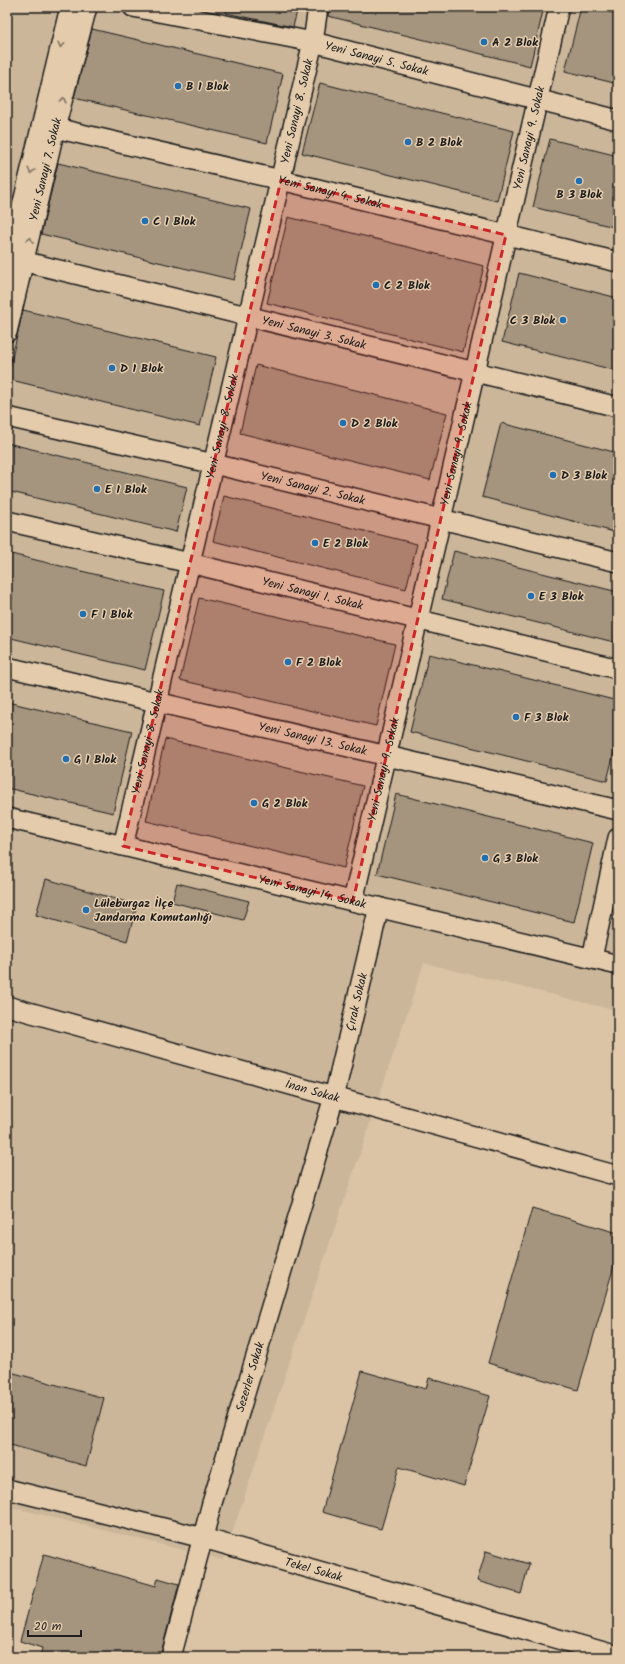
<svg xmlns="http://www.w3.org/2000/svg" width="625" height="1664" viewBox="0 0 625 1664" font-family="Kalam,sans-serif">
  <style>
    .built { fill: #cbb69a }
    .building { fill: #a5957f; stroke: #1c1c1c }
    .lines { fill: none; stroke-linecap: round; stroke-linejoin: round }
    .street-casing { stroke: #1c1c1c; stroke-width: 22 }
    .street { stroke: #e3cbac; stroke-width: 19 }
    .oneway { stroke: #807464 }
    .marked { fill: #cd2727; fill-opacity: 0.2; stroke: #cd2727; stroke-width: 3; stroke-dasharray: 8 5; stroke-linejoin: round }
    .poi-dot { fill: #1f6fb2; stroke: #e3cbac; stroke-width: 1.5 }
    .labels { text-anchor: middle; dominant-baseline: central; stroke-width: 3; stroke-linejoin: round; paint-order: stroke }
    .poi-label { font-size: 12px; font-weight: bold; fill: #1c1c1c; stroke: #e3cbac; text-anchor: start }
    .street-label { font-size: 12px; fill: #1c1c1c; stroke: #e3cbac }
  </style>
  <rect width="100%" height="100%" fill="#dbc4a6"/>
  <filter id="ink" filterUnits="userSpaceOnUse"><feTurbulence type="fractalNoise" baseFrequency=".025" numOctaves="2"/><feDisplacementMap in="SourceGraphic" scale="8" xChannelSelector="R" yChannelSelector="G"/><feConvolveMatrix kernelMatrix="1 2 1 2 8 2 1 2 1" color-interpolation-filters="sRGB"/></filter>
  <g filter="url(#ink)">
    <polygon class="built" points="7,7 618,7 618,1011 424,963 223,1560 7,1506"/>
    <g class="building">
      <polygon points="227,7 298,7 293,27 226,13"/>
      <polygon points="329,7 544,7 530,66 328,16"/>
      <polygon points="581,7 589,7 618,14 618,84 565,71"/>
      <polygon points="92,29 283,74 267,143 74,98"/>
      <polygon points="320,83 514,131 497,201 302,153"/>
      <polygon points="550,139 618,156 618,228 533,207"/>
      <polygon points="58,163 251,209 234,280 41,234"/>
      <polygon points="288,217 484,266 463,352 267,303"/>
      <polygon points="519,273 618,298 618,371 502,342"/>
      <polygon points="23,310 216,357 200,426 7,379"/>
      <polygon points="256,365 447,413 430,480 240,433"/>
      <polygon points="501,423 618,453 618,533 482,497"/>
      <polygon points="7,443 187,487 176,532 7,491"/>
      <polygon points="224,496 417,544 406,589 213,541"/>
      <polygon points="454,551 618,592 618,643 442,599"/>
      <polygon points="7,553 164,591 145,670 7,637"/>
      <polygon points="199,598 395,644 376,726 180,680"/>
      <polygon points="429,654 618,701 618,736 607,781 410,732"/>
      <polygon points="7,702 132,731 113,813 7,788"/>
      <polygon points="165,739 363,786 344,868 146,821"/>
      <polygon points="396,794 593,843 574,922 377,874"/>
      <polygon points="46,879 137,905 127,941 36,915"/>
      <polygon points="177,883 249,901 243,920 172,902"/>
      <polygon points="532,1208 618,1233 618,1252 578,1390 488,1363"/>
      <polygon points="7,1371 104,1398 86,1466 7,1444"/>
      <polygon points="362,1371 426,1389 429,1378 490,1396 464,1486 399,1467 381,1529 322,1512"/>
      <polygon points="486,1551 529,1564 521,1594 477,1581"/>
      <polygon points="44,1554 156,1586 158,1578 179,1584 160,1657 40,1657 42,1648 20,1641"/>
    </g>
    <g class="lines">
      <g class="street-casing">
        <g id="street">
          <path id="s1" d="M 133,7 L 313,42 L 618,120"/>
          <path id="s2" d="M 42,125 L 281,180 L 618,262"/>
          <path id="s3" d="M 7,258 L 10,258 L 618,407"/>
          <polyline points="7,269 70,7"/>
          <path id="s4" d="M 7,332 L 55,128 L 87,7"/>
          <path id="s5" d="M 7,417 L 214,464 L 618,562"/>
          <path id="s6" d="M 7,521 L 190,563 L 618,669"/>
          <path id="s7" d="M 7,667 L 618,810"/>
          <path id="s8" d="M 7,818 L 618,965"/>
          <path id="s9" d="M 123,846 L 313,42 L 318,7"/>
          <path id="s10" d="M 353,901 L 559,7"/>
          <polyline points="592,958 618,838"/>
          <path id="s11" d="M 7,1006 L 618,1176"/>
          <path id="s12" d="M 7,1489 L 203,1538 L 618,1656"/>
          <path id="s13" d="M 171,1657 L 212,1503 L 334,1097 L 379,907"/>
        </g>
      </g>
      <use href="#street" class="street"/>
    </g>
    <defs><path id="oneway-chevron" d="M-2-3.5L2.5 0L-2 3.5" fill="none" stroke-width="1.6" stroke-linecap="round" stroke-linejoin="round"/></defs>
    <g class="oneway">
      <use href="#oneway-chevron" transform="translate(61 45) rotate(104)"/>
      <use href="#oneway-chevron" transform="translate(63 100) rotate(-75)"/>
      <use href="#oneway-chevron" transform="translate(31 171) rotate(104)"/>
      <use href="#oneway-chevron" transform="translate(30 240) rotate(-77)"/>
    </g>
  </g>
  <path class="marked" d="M 281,180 L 506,235 L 353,901 L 123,846 Z"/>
  <g class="poi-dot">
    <circle cx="484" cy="42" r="4"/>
    <circle cx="178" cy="86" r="4"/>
    <circle cx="408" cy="142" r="4"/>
    <circle cx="579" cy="181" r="4"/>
    <circle cx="145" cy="221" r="4"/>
    <circle cx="376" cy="285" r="4"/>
    <circle cx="563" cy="320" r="4"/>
    <circle cx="112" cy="368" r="4"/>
    <circle cx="343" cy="423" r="4"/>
    <circle cx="553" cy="475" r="4"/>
    <circle cx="97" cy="489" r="4"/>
    <circle cx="315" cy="543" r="4"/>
    <circle cx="531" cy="596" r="4"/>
    <circle cx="83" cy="614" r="4"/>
    <circle cx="288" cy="662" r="4"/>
    <circle cx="516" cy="717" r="4"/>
    <circle cx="66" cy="759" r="4"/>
    <circle cx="254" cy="803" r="4"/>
    <circle cx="485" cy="858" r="4"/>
    <circle cx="86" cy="910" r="4"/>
  </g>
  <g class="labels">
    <g class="poi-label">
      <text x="492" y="42">A 2 Blok</text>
      <text x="186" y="86">B 1 Blok</text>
      <text x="416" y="142">B 2 Blok</text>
      <text x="579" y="194" text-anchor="middle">B 3 Blok</text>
      <text x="153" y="221">C 1 Blok</text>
      <text x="384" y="285">C 2 Blok</text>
      <text x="555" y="320" text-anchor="end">C 3 Blok</text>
      <text x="120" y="368">D 1 Blok</text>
      <text x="351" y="423">D 2 Blok</text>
      <text x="561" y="475">D 3 Blok</text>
      <text x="105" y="489">E 1 Blok</text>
      <text x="323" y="543">E 2 Blok</text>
      <text x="539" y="596">E 3 Blok</text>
      <text x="91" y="614">F 1 Blok</text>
      <text x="296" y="662">F 2 Blok</text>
      <text x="524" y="717">F 3 Blok</text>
      <text x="74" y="759">G 1 Blok</text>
      <text x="262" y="803">G 2 Blok</text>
      <text x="493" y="858">G 3 Blok</text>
      <text x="94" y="903">Lüleburgaz İlçe<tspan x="94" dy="14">Jandarma Komutanlığı</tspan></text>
    </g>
    <g class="street-label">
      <text stroke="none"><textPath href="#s1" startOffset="249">Yeni Sanayi 5. Sokak</textPath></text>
      <text stroke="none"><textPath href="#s9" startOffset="755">Yeni Sanayi 8. Sokak</textPath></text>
      <text stroke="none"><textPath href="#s10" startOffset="783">Yeni Sanayi 9. Sokak</textPath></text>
      <text stroke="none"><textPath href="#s4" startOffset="167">Yeni Sanayi 7. Sokak</textPath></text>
      <text stroke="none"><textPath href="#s2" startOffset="296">Yeni Sanayi 4. Sokak</textPath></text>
      <text stroke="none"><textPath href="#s3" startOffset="316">Yeni Sanayi 3. Sokak</textPath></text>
      <text stroke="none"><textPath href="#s9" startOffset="431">Yeni Sanayi 8. Sokak</textPath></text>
      <text stroke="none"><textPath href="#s10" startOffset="459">Yeni Sanayi 9. Sokak</textPath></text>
      <text stroke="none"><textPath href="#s5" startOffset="314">Yeni Sanayi 2. Sokak</textPath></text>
      <text stroke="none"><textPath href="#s6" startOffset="314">Yeni Sanayi 1. Sokak</textPath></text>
      <text stroke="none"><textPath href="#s7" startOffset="314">Yeni Sanayi 13. Sokak</textPath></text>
      <text stroke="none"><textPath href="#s9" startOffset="107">Yeni Sanayi 8. Sokak</textPath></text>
      <text stroke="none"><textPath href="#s10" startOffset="135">Yeni Sanayi 9. Sokak</textPath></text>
      <text stroke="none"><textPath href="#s8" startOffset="314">Yeni Sanayi 14. Sokak</textPath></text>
      <text stroke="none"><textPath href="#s13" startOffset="681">Çırak Sokak</textPath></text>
      <text stroke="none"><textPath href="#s11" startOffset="317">İnan Sokak</textPath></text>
      <text stroke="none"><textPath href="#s13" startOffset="291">Sezerler Sokak</textPath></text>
      <text stroke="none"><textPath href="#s12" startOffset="317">Tekel Sokak</textPath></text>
    </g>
  </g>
  <rect width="625" height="1664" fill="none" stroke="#e3cbac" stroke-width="24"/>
  <rect x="12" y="12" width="601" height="1640" fill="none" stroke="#1c1c1c" stroke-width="1.5" filter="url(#ink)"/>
  <path d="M28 1630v6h53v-6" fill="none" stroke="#1c1c1c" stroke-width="2"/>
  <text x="34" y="1630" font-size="12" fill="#1c1c1c" stroke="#e3cbac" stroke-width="3" paint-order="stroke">20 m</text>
</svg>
